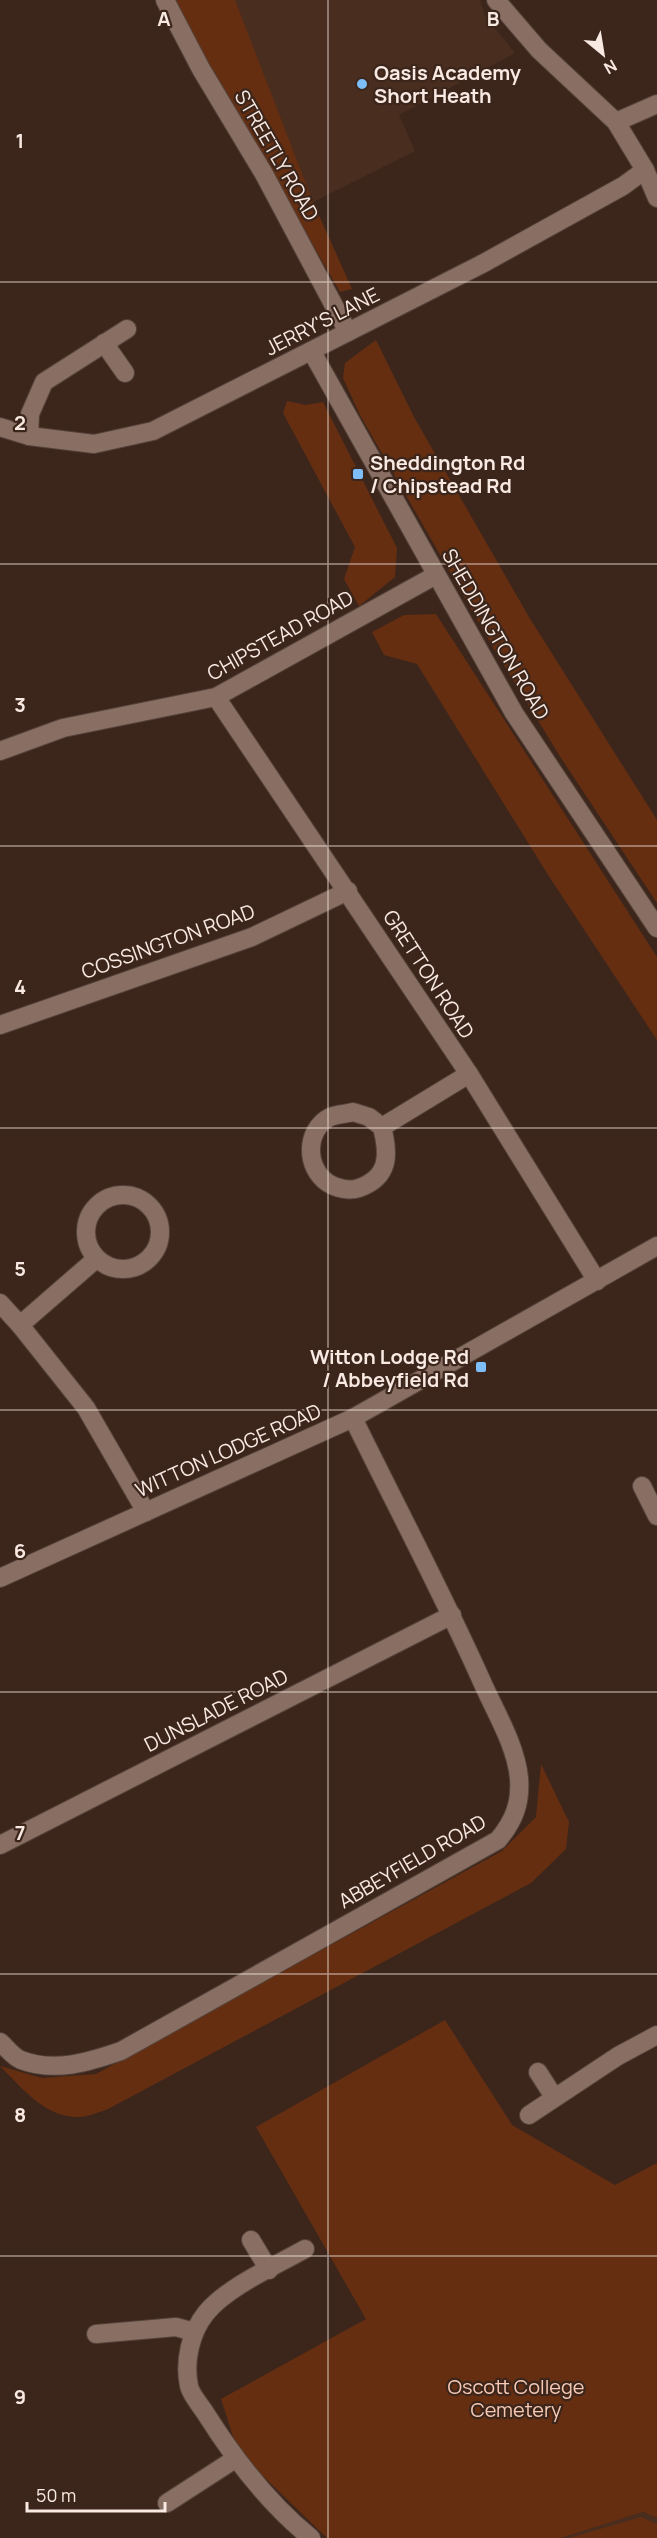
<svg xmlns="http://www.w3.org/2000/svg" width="657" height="2538" viewBox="0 0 657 2538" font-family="Manrope,sans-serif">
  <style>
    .built { fill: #492d1f }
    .green { fill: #652e11 }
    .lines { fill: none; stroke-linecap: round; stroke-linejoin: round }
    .minor-casing { stroke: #55433b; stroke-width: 20 }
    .minor { stroke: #896f63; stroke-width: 18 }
    .grid { fill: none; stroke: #f8e9e2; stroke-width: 1.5; stroke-opacity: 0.55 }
    .poi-dot { fill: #7dbef9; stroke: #3c261c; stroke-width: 2 }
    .labels { text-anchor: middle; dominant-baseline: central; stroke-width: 4.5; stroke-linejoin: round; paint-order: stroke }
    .poi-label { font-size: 20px; font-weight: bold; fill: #f8e9e2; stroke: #3c261c; text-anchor: start }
    .street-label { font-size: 20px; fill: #f8e9e2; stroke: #3c261c }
    .park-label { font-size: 20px; fill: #f7c9b4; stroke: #3c261c }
    .grid-label { font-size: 20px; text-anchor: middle; font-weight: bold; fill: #f8e9e2; stroke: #3c261c; stroke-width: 4.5; stroke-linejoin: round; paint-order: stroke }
  </style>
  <rect width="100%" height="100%" fill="#3c261c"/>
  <g class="built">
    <polygon points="233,0 480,0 485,16 515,53 399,115 415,151 313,202"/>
    <polygon points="643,2512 657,2518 657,2538 561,2538"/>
  </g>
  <g class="green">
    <polygon points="172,0 235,0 313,202 352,289 340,292"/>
    <polygon points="376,340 414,417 529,617 657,820 657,903 561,758 494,649 360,415 343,378 345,363"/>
    <polygon points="287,401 306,405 323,402 397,548 395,577 359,606 344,579 355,547 283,413"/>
    <polygon points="436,614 657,957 657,1040 550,878 417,664 384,655 372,632 404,615"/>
    <path d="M 541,1764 L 569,1822 L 566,1849 L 531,1883 L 108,2109 C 99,2112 86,2118 76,2117 C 44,2116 22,2088 0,2066 L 42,2078 L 96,2074 L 502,1851 L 536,1817 Z"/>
    <polygon points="445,2020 512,2125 615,2185 657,2163 657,2518 643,2512 561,2538 327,2538 238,2452 221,2399 366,2319 256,2127"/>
    <polygon points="641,2517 657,2524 657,2538 569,2538"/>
  </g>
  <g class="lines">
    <g class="minor-casing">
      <g id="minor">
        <polyline points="165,0 201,69 264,174 348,332"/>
        <polyline points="496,0 539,50 616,122 645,170 657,198"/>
        <polyline points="616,122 657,104"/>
        <polyline points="104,343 125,373"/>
        <polyline points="312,352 514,713 657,928"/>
        <polyline points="0,427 29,436 94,444 153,431 482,264 623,186 645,170"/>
        <polyline points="29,436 30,414 44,382 127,329"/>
        <polyline points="216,697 469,1074 597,1281"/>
        <polyline points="0,751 63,728 216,697 436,575"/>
        <polyline points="0,1025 252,937 348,891"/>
        <path d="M 353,1112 L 369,1117 L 382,1127 C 389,1154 390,1177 359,1188 C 350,1191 337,1189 328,1183 C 305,1168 305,1130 330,1117 C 337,1114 346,1114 353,1112 Z"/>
        <polyline points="382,1127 469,1074"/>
        <circle cx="123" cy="1232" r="37"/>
        <polyline points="0,1303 20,1325 86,1408 146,1512"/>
        <polyline points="20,1325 96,1259"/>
        <polyline points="642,1486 657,1516"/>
        <polyline points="0,1578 353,1418 657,1246"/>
        <polyline points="0,1845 452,1615"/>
        <path d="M 0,2042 C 6,2047 13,2057 21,2060 C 55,2073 89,2062 121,2051 L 498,1840 C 514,1821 521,1803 519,1778 C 516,1746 496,1713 483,1684 C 443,1594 396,1506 353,1418"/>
        <polyline points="538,2072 554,2097"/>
        <polyline points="529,2115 618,2056 657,2035"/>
        <polyline points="251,2240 269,2270"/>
        <path d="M 305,2249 C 275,2266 227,2287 206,2313 C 190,2333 184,2362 189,2386 C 191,2395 201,2406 206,2414 C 235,2460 268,2503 311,2538"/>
        <polyline points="96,2334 176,2327 194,2332"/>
        <polyline points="167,2503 235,2459"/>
      </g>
    </g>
    <use href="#minor" class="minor"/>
  </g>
  <path class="grid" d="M 328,0 L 328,2538M 0,282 L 657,282M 0,564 L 657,564M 0,846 L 657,846M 0,1128 L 657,1128M 0,1410 L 657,1410M 0,1692 L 657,1692M 0,1974 L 657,1974M 0,2256 L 657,2256"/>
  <g class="poi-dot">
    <circle cx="362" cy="84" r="6"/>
    <rect x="352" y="468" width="12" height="12" rx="3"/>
    <rect x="475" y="1361" width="12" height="12" rx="3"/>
  </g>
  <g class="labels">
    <g class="poi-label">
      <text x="374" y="72">Oasis Academy<tspan x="374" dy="23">Short Heath</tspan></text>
      <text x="370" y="462">Sheddington Rd<tspan x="370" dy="23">/ Chipstead Rd</tspan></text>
      <text x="469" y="1356" text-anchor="end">Witton Lodge Rd<tspan x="469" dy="23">/ Abbeyfield Rd</tspan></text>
    </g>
    <g class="street-label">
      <text transform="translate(277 155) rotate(60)">STREETLY ROAD</text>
      <text transform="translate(322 321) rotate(-27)">JERRY'S LANE</text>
      <text transform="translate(496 634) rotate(60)">SHEDDINGTON ROAD</text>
      <text transform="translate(280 635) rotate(-29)">CHIPSTEAD ROAD</text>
      <text transform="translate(168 941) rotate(-20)">COSSINGTON ROAD</text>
      <text transform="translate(429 974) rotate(57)">GRETTON ROAD</text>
      <text transform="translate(228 1450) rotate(-24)">WITTON LODGE ROAD</text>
      <text transform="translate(216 1710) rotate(-27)">DUNSLADE ROAD</text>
      <text transform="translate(412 1861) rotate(-30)">ABBEYFIELD ROAD</text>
    </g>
    <g class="park-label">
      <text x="516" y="2386">Oscott College<tspan x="516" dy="23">Cemetery</tspan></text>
    </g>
  </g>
  <g class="grid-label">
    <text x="164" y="26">A</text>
    <text x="493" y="26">B</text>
    <text x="20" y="148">1</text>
    <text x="20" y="430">2</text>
    <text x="20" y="712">3</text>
    <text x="20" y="994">4</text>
    <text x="20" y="1276">5</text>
    <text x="20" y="1558">6</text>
    <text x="20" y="1840">7</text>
    <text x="20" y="2122">8</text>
    <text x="20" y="2404">9</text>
  </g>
  <g transform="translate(603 54) rotate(150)" stroke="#3c261c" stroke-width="4.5" paint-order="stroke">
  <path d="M0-4.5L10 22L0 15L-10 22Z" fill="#f8e9e2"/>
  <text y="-9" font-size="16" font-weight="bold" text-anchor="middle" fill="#f8e9e2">N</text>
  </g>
  <path d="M27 2502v9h138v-9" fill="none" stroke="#f8e9e2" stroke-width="3"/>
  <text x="36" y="2502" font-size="18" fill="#f8e9e2" stroke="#3c261c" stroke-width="4.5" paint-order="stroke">50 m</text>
</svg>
